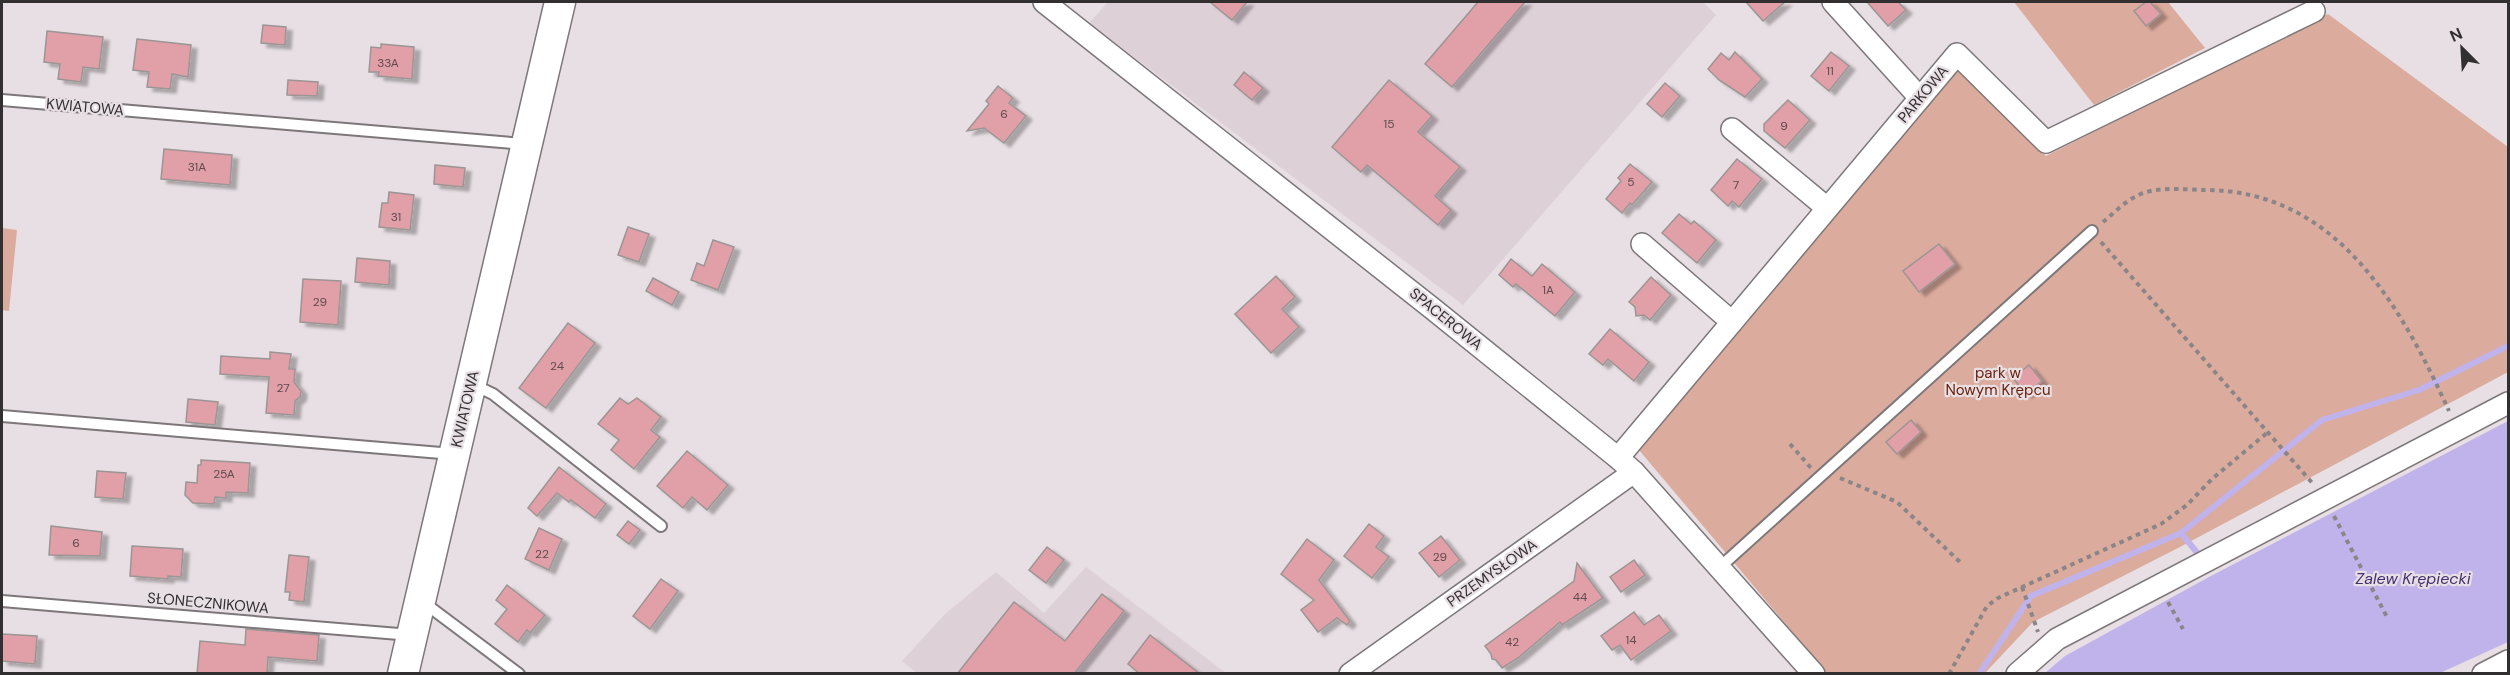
<svg xmlns="http://www.w3.org/2000/svg" width="2510" height="675" viewBox="0 0 2510 675" font-family="'DM Sans',sans-serif">
  <style>
    .built { fill: #ded0d7 }
    .green { fill: #dbab9d }
    .water { fill: #c0b3eb }
    .lines { fill: none; stroke-linecap: round; stroke-linejoin: round }
    .stream { stroke: #c0b3eb; stroke-width: 6 }
    .building { fill: #e19fa7; stroke: #9c9595; stroke-width: 1.5; filter: url(#shadow) }
    .lane-casing { stroke: #7d777a; stroke-width: 14 }
    .street-casing { stroke: #7d777a; stroke-width: 24 }
    .secondary-casing { stroke: #7d777a; stroke-width: 33 }
    .path { stroke: #8b8588; stroke-width: 4; stroke-dasharray: 4.5 4.5; stroke-linecap: butt }
    .lane { stroke: #fff; stroke-width: 10 }
    .street { stroke: #fff; stroke-width: 21 }
    .secondary { stroke: #fff; stroke-width: 30 }
    .labels { text-anchor: middle; dominant-baseline: central; stroke-width: 4.5; stroke-linejoin: round; paint-order: stroke }
    .number-label { font-size: 12px; fill: #5e4b4e }
    .street-label { font-size: 15px; fill: #322f30; stroke: #e7dfe3 }
    .park-label { font-size: 15px; fill: #6a200b; stroke: #e7dfe3 }
    .water-label { font-size: 16px; font-style: italic; fill: #442f71; stroke: #e7dfe3 }
  </style>
  <defs>
    <filter id="shadow"><feDropShadow dx="6" dy="4" stdDeviation="1.5" flood-color="#0004"/></filter>
  </defs>
  <rect width="100%" height="100%" fill="#e7dfe3"/>
  <g class="built">
    <polygon points="1108,2 1703,2 1716,15 1463,305 1089,23"/>
    <polygon points="1086,567 1226,673 918,674 902,661 945,614 996,572 1044,613"/>
  </g>
  <g class="green">
    <polygon points="2014,2 2168,2 2205,48 2094,105"/>
    <polygon points="2328,14 2508,147 2508,372 2178,548 2033,622 1985,673 1827,673 1639,450 1960,68 2046,156"/>
    <polygon points="2,228 17,230 9,311 2,310"/>
  </g>
  <polygon class="water" points="2508,421 2508,642 2440,673 2045,673 2065,656 2209,577"/>
  <g class="lines">
    <g class="stream">
      <polyline points="2181,533 2199,555"/>
      <polyline points="1979,674 2031,596 2181,533 2322,420 2419,390 2508,346"/>
    </g>
  </g>
  <g class="building">
    <polygon points="1210,2 1247,2 1232,20"/>
    <polygon points="1478,2 1525,2 1452,87 1425,64"/>
    <polygon points="1746,2 1785,2 1763,21"/>
    <polygon points="1867,2 1898,2 1906,10 1888,26"/>
    <polygon points="2146,2 2150,2 2161,14 2146,26 2134,11"/>
    <polygon points="263,25 286,27 285,45 261,43"/>
    <polygon points="47,31 103,37 99,69 83,67 81,82 58,79 60,64 44,62"/>
    <polygon points="137,39 191,45 188,77 172,74 170,89 147,87 149,72 133,70"/>
    <polygon points="381,44 414,47 412,79 378,76 379,72 369,72 371,47 381,48"/>
    <polygon points="1735,52 1762,79 1745,97 1719,80 1708,69 1721,53 1729,60"/>
    <polygon points="1831,52 1849,66 1829,91 1811,76"/>
    <polygon points="1244,72 1263,88 1252,100 1234,85"/>
    <polygon points="288,80 318,82 317,96 287,95"/>
    <polygon points="1389,80 1432,116 1418,132 1460,167 1435,196 1451,210 1438,225 1367,165 1361,172 1332,147"/>
    <polygon points="1665,83 1680,96 1662,117 1647,104"/>
    <polygon points="998,86 1013,98 1009,103 1026,116 1004,143 984,128 967,131 989,104 986,101"/>
    <polygon points="1788,100 1810,120 1785,148 1764,131 1764,124"/>
    <polygon points="164,149 232,155 230,185 161,179"/>
    <polygon points="1737,159 1762,179 1739,207 1732,201 1728,206 1711,190"/>
    <polygon points="1630,164 1652,182 1632,205 1630,203 1622,213 1606,199 1621,181 1618,178"/>
    <polygon points="435,165 465,168 463,187 434,184"/>
    <polygon points="389,192 414,195 410,230 379,227 382,203 388,203"/>
    <polygon points="1679,214 1691,224 1694,221 1716,240 1697,263 1662,233"/>
    <polygon points="628,227 649,234 639,262 618,255"/>
    <polygon points="713,240 734,247 718,290 691,280 697,263 704,266"/>
    <polygon points="1939,244 1955,264 1919,292 1903,271"/>
    <polygon points="357,258 390,261 389,285 355,282"/>
    <polygon points="1511,259 1532,276 1542,264 1575,292 1555,316 1516,284 1513,287 1499,275"/>
    <polygon points="1276,276 1295,297 1282,309 1299,327 1271,353 1235,314"/>
    <polygon points="1651,277 1671,295 1650,320 1644,315 1636,316 1635,307 1629,302"/>
    <polygon points="653,278 679,292 672,305 646,291"/>
    <polygon points="303,279 341,281 338,325 300,322"/>
    <polygon points="568,323 595,343 546,408 519,388"/>
    <polygon points="1610,329 1649,362 1634,381 1608,359 1603,365 1589,354"/>
    <polygon points="270,352 291,354 289,369 295,369 294,382 301,391 300,397 295,401 294,415 266,413 269,377 220,374 221,356 270,359"/>
    <polygon points="2029,365 2042,381 2026,394 2013,378"/>
    <polygon points="620,398 628,404 637,398 661,417 651,430 660,437 634,469 611,450 619,440 598,424"/>
    <polygon points="188,399 218,402 215,425 186,422"/>
    <polygon points="1911,420 1921,432 1897,454 1886,442"/>
    <polygon points="687,451 728,485 707,510 692,497 683,508 657,486"/>
    <polygon points="201,460 250,463 248,493 226,492 226,498 215,497 214,504 193,503 185,495 186,482 197,483 198,465 201,465"/>
    <polygon points="559,467 606,504 595,518 571,500 569,502 557,493 537,516 528,508"/>
    <polygon points="97,471 126,473 123,499 95,497"/>
    <polygon points="628,521 640,530 629,544 617,535"/>
    <polygon points="1369,524 1384,536 1376,547 1389,557 1372,578 1344,556"/>
    <polygon points="51,526 102,532 100,556 49,555"/>
    <polygon points="539,528 562,539 549,570 525,559"/>
    <polygon points="1441,536 1460,560 1439,577 1419,553"/>
    <polygon points="1307,539 1334,560 1319,580 1350,621 1347,625 1337,618 1318,632 1301,610 1314,600 1281,574"/>
    <polygon points="132,546 183,549 181,577 168,576 168,579 130,576"/>
    <polygon points="1047,547 1064,560 1046,583 1029,570"/>
    <polygon points="289,555 309,557 304,602 289,600 290,592 285,592"/>
    <polygon points="1634,560 1645,575 1621,592 1610,577"/>
    <polygon points="1577,563 1603,598 1562,625 1560,622 1518,658 1502,668 1496,660 1492,659 1491,654 1485,646 1574,581"/>
    <polygon points="661,579 678,591 650,629 633,616"/>
    <polygon points="507,585 545,615 530,633 527,630 518,642 495,624 507,609 496,600"/>
    <polygon points="1102,594 1124,611 1074,674 957,674 1014,602 1065,641"/>
    <polygon points="1634,612 1644,625 1659,615 1671,631 1631,660 1620,645 1612,650 1601,636"/>
    <polygon points="246,629 319,635 317,661 268,657 267,674 197,674 200,641 245,645"/>
    <polygon points="2,634 37,636 35,664 2,661"/>
    <polygon points="1150,635 1200,674 1140,674 1128,664"/>
  </g>
  <g class="lines">
    <g class="lane-casing">
      <g id="lane">
        <polyline points="2,100 524,144"/>
        <polyline points="472,384 493,394 661,526"/>
        <polyline points="2,416 453,454"/>
        <polyline points="1719,568 2092,231"/>
        <polyline points="2,601 411,635"/>
        <polyline points="423,602 519,674"/>
      </g>
    </g>
    <g class="street-casing">
      <g id="street">
        <polyline points="1044,2 1433,309 1618,458 1634,472 1814,674"/>
        <polyline points="1833,2 1920,98"/>
        <polyline points="1732,129 1827,208"/>
        <polyline points="1642,244 1732,322"/>
        <polyline points="1618,458 1957,54 2046,142 2314,11"/>
        <polyline points="1350,674 1634,472"/>
        <polyline points="2017,674 2057,639 2508,403"/>
        <polyline points="2483,674 2508,661"/>
      </g>
    </g>
    <g class="secondary-casing">
      <polyline id="secondary" points="403,674 560,2"/>
    </g>
    <g class="path">
      <path d="M 2103,222 C 2113,214 2123,203 2135,197 C 2155,185 2184,190 2206,190 C 2337,191 2401,306 2449,411"/>
      <polyline points="2101,242 2314,485"/>
      <polyline points="1790,444 1811,468"/>
      <polyline points="1840,478 1897,502 1961,563"/>
      <polyline points="2334,516 2388,619"/>
      <polyline points="2022,587 2038,632"/>
      <polyline points="2168,602 2183,629"/>
      <polyline points="1949,674 1987,606 1998,598 2161,524 2187,505 2212,479 2268,432"/>
    </g>
    <use href="#lane" class="lane"/>
    <use href="#street" class="street"/>
    <use href="#secondary" class="secondary"/>
  </g>
  <g class="labels">
    <g class="number-label">
      <text x="388" y="63">33A</text>
      <text x="1830" y="71">11</text>
      <text x="1004" y="114">6</text>
      <text x="1389" y="124">15</text>
      <text x="1784" y="126">9</text>
      <text x="197" y="167">31A</text>
      <text x="1631" y="182">5</text>
      <text x="1736" y="185">7</text>
      <text x="396" y="217">31</text>
      <text x="1548" y="290">1A</text>
      <text x="320" y="302">29</text>
      <text x="557" y="366">24</text>
      <text x="283" y="388">27</text>
      <text x="224" y="474">25A</text>
      <text x="76" y="543">6</text>
      <text x="542" y="554">22</text>
      <text x="1440" y="557">29</text>
      <text x="1580" y="597">44</text>
      <text x="1631" y="640">14</text>
      <text x="1512" y="642">42</text>
    </g>
    <g class="street-label">
      <text transform="translate(1923 94) rotate(-50)">PARKOWA</text>
      <text transform="translate(85 107) rotate(5)">KWIATOWA</text>
      <text transform="translate(1446 319) rotate(39)">SPACEROWA</text>
      <text transform="translate(465 409) rotate(-77)">KWIATOWA</text>
      <text transform="translate(1492 573) rotate(-35)">PRZEMYSŁOWA</text>
      <text transform="translate(208 603) rotate(5)">SŁONECZNIKOWA</text>
    </g>
    <g class="park-label">
      <text x="1998" y="373">park w<tspan x="1998" dy="17">Nowym Krępcu</tspan></text>
    </g>
    <g class="water-label">
      <text x="2413" y="578">Zalew Krępiecki</text>
    </g>
  </g>
  <rect width="2510" height="675" fill="none" stroke="#322f30" stroke-width="6"/>
  <g transform="translate(2462 48) rotate(336)" stroke="#e7dfe3" stroke-width="4.5" paint-order="stroke">
  <path d="M0-4.5L10 22L0 15L-10 22Z" fill="#322f30"/>
  <text y="-9" font-size="16" font-weight="bold" text-anchor="middle" fill="#322f30">N</text>
  </g>
</svg>
